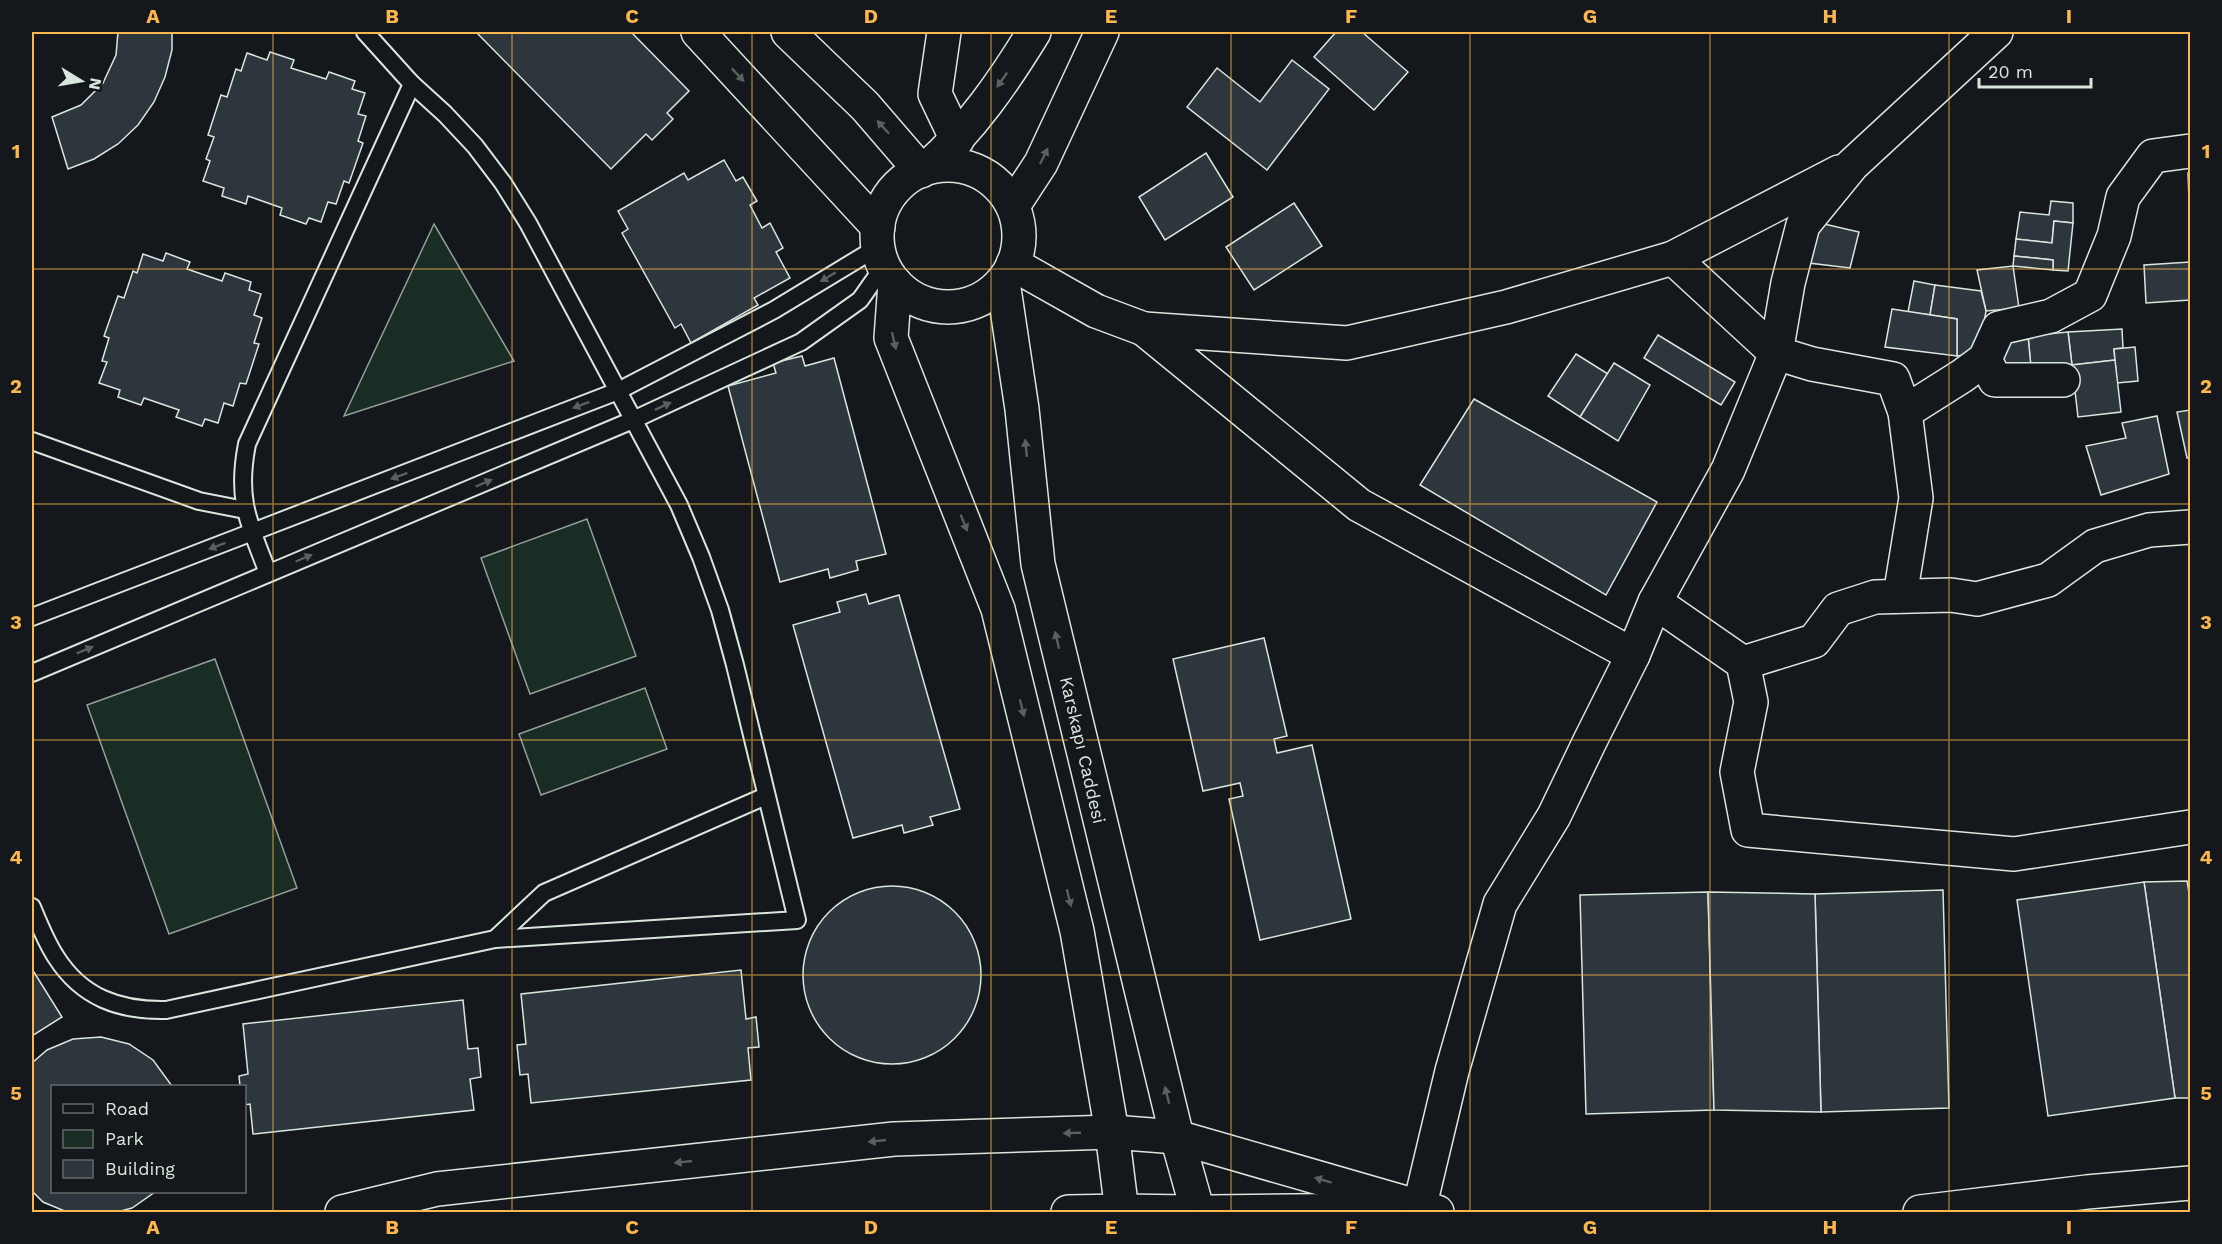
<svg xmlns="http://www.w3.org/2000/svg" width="2222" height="1244" viewBox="0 0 2222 1244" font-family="'Work Sans',sans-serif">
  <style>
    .green { fill: #1a2d24; stroke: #939e99; stroke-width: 1.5 }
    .building { fill: #2c363c; stroke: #d8e6dc; stroke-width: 1.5 }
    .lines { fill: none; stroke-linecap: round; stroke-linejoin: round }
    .lane-casing { stroke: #d8e6dc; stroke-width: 20 }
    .street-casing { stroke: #d8e6dc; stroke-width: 36 }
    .secondary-casing { stroke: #d8e6dc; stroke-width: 36 }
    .lane { stroke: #14181c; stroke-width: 16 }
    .street { stroke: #14181c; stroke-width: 33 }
    .secondary { stroke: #14181c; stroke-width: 33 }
    .oneway { fill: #59605f }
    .grid { fill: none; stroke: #ffb74d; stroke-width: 1.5; stroke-opacity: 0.55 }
    .labels { text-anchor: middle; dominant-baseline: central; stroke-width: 4.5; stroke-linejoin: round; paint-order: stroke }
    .street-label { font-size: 18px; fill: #d8e6dc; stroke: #14181c }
    .neatline { fill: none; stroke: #ffb74d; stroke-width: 2 }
    .grid-label { font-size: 20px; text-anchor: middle; font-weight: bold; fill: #ffb74d }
  </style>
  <rect width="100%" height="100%" fill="#14181c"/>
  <g class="green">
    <polygon points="434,224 514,361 344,416"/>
    <polygon points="587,519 636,656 530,694 481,558"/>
    <polygon points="215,659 297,888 169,934 87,705"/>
    <polygon points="645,688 667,749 541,795 519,734"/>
  </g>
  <g class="building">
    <polygon points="118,32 172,32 172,50 165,77 154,102 138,125 118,144 94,159 68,169 52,117 81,105 103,83 116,55"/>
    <polygon points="476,32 631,32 689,91 667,113 673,119 652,140 646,134 611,169"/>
    <polygon points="1336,32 1362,32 1408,72 1374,110 1314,57"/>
    <polygon points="270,52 294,60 291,68 326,79 329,72 355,81 352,89 365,93 358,114 366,116 358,141 363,143 349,183 344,181 336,204 328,202 321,222 309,218 306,224 280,215 282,208 248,196 246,204 222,196 224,188 203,181 210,161 206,159 214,137 208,135 221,95 227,97 236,69 241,71 247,53 267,60"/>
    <polygon points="1292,60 1329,89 1267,170 1187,107 1217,68 1260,102"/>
    <polygon points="1206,153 1233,197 1165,240 1139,197"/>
    <polygon points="724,160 736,181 743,177 757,201 750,205 762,228 770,223 783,248 776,252 790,278 754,298 758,305 691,343 681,324 675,328 622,233 628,229 618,211 684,173 688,180"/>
    <polygon points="2188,173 2190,173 2190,226"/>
    <polygon points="2051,201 2073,203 2073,223 2054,221 2052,243 2016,239 2020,212 2049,215"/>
    <polygon points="1294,203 1322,246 1254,290 1226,247"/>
    <polygon points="2054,221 2073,223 2068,271 2053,270 2053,260 2014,256 2016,239 2052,243"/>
    <polygon points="1820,223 1859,232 1850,268 1809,263"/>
    <polygon points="166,253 190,262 187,269 222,281 225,273 251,282 249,290 261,294 254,315 262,318 254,343 259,344 246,384 240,383 233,406 224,403 218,423 205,419 202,426 176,417 179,410 144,398 141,405 118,397 120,390 99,383 107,362 102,361 109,338 104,336 118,296 124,298 133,271 137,273 143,254 163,261"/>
    <polygon points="2014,256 2053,260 2053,270 2013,266"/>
    <polygon points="2190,262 2190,300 2146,303 2144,265"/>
    <polygon points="2013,266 2019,308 1986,311 1977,270"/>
    <polygon points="1914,281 1935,285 1930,315 1908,312"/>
    <polygon points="1935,285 1981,291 1986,311 1980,345 1973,354 1957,356 1957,319 1930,315"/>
    <polygon points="1892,309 1957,319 1957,356 1885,347"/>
    <polygon points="2122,329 2123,348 2114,349 2115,360 2072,365 2068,332"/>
    <polygon points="2068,332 2072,365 2031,367 2028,336"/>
    <polygon points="1658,335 1735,382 1721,405 1644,358"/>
    <polygon points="2028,336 2031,367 2005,370 2001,339"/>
    <polygon points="2135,347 2138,381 2117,383 2114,349"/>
    <polygon points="1576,354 1608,374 1580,417 1548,396"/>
    <polygon points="802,356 805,366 834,358 886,554 856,561 858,570 830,578 828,569 780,582 728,386 776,373 773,363"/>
    <polygon points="2115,360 2121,412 2078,417 2072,365"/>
    <polygon points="1614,363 1650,385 1618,441 1580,417"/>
    <polygon points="1474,399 1657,502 1606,595 1420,485"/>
    <polygon points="2190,410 2190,458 2187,458 2177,412"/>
    <polygon points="2157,416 2169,474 2101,495 2086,446 2126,438 2122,423"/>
    <polygon points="866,594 869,604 899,595 960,809 930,817 933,825 904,833 902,825 853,838 793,625 840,612 837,602"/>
    <polygon points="1264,638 1287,736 1274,739 1277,753 1312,745 1351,919 1260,940 1229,799 1243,796 1240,783 1203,791 1173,659"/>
    <polygon points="2187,881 2190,899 2190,1098 2175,1098 2144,882"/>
    <polygon points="2144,882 2175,1098 2048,1116 2017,900"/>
    <circle cx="892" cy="975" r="89"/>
    <polygon points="1943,890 1949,1108 1821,1112 1815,894"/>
    <polygon points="1708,892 1714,1110 1586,1114 1580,895"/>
    <polygon points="1708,892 1815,894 1821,1112 1714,1110"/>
    <polygon points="32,969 62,1017 32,1036"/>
    <polygon points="741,970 746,1019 756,1017 759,1047 748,1048 751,1080 531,1103 528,1074 520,1075 517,1045 526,1044 521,994"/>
    <polygon points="463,1000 468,1049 478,1048 481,1077 470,1079 474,1110 253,1134 250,1104 244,1105 244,1086 240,1086 239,1076 248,1074 243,1024"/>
    <polygon points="101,1037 129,1044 153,1060 172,1086 52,1086 52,1192 155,1192 132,1208 117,1212 67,1212 43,1202 32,1191 32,1063 47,1050 73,1039"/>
  </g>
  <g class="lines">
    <g class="lane-casing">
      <g id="lane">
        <polyline points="32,441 199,501 245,510"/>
        <path d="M 268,573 C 249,523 236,500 247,444 L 412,84"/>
        <polyline points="32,617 618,391 774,310 878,247"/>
        <polyline points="32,673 633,420 801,342 860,300 884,266"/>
        <path d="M 32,907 C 39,924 46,942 56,957 C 82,998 120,1011 166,1010 L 495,939 L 797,920 L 735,665 L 720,610 L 701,557 L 679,505 L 528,223 L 503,183 L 475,146 L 445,114 L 412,84 L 365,32"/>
        <polyline points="495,939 544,893 766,796"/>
      </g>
    </g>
    <g class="street-casing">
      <g id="street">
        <polyline points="944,32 935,94 957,140"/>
        <polyline points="1673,258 1776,353 1812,364 1893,379 1905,412 1916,498 1900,596"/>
        <polyline points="1013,264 1096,311 1144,329"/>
        <polyline points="1985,359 1995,380 2063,380"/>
        <polyline points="1905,412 1962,376 1985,359 1999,328 2051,316 2090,295 2114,236 2123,197 2153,156 2190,151"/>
        <polyline points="1655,602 1743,663 1751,702 1737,772 1748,830 2014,854 2190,827"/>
        <polyline points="1633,655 1359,505 1144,329 1347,343 1506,307 1673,258 1839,172"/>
        <polyline points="1743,663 1814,641 1838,609 1875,597 1951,595 1977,599 2048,580 2095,546 2149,530 2190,527"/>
        <polyline points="1419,1209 1452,1071 1500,904 1554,816 1589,743 1633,655 1655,602 1728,470 1776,353 1788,283 1803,225 1852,165 1996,32"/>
      </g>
    </g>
    <g class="secondary-casing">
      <g id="secondary">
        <polyline points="698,32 878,227"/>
        <polyline points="788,32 865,106 921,171"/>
        <circle cx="948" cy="236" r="71"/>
        <path d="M 928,167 C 971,129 1004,81 1034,32"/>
        <polyline points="1013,206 1041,163 1102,32"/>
        <polyline points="1003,282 1022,409 1038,564 1177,1137 1198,1212"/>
        <polyline points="895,283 891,338 998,609 1077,931 1112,1132 1122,1212"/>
        <polyline points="342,1212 437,1189 894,1139 1112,1132 1177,1137 1437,1212"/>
        <polyline points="1068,1212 1122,1211 1189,1212"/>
        <polyline points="1212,1212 1387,1210"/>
        <polyline points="1920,1212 2087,1192 2190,1183"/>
      </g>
    </g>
    <use href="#lane" class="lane"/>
    <use href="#street" class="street"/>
    <use href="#secondary" class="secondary"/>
  </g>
  <defs><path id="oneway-solid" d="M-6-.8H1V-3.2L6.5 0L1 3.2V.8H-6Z" transform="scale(1.5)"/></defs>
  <g class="oneway">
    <use href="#oneway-solid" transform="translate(738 75) rotate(47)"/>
    <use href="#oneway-solid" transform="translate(1002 80) rotate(125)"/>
    <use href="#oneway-solid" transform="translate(883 127) rotate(-132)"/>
    <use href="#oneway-solid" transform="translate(1044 156) rotate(-64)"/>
    <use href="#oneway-solid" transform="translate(828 277) rotate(149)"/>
    <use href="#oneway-solid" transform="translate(894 341) rotate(77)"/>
    <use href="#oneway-solid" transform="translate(581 405) rotate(159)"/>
    <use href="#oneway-solid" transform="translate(663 406) rotate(-25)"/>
    <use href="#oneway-solid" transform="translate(1026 448) rotate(-96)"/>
    <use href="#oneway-solid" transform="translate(399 476) rotate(159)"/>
    <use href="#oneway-solid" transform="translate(484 483) rotate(-23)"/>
    <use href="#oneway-solid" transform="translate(964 523) rotate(68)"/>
    <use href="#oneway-solid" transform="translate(217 546) rotate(159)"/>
    <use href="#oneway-solid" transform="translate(304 558) rotate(-23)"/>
    <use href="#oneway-solid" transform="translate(1057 640) rotate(-103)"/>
    <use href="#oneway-solid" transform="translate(85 650) rotate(-23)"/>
    <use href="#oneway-solid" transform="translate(1022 708) rotate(76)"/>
    <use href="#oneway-solid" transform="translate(1069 898) rotate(76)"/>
    <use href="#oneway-solid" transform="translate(1167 1095) rotate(-104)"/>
    <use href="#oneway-solid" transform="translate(1072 1133) rotate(178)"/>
    <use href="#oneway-solid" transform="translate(877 1141) rotate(174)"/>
    <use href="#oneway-solid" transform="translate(683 1162) rotate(174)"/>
    <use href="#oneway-solid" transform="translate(1323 1180) rotate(-163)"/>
  </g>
  <path class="grid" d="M 273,32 L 273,1212M 512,32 L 512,1212M 752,32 L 752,1212M 991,32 L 991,1212M 1231,32 L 1231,1212M 1470,32 L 1470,1212M 1710,32 L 1710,1212M 1949,32 L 1949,1212M 32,269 L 2190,269M 32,504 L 2190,504M 32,740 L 2190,740M 32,975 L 2190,975"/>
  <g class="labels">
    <g class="street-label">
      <text transform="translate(1083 750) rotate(77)">Karskapı Caddesi</text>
    </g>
  </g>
  <rect width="2222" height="1244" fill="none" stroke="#14181c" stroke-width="66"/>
  <rect x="51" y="1085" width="195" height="108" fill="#14181c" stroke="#626a69" stroke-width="1.5"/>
  <rect x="63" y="1104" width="30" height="9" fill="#14181c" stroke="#626a69" stroke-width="1.5"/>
  <text x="105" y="1115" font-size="18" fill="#d8e6dc">Road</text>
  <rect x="63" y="1130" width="30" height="18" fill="#1a2d24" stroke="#626a69" stroke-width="1.5"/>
  <text x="105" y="1145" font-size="18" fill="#d8e6dc">Park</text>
  <rect x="63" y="1160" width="30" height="18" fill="#2c363c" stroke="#626a69" stroke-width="1.5"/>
  <text x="105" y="1175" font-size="18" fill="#d8e6dc">Building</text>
  <g transform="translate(81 81) rotate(101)" stroke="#14181c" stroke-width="4.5" paint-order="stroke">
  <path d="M0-4.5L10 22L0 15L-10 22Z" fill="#d8e6dc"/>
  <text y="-9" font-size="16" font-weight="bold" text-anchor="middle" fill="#d8e6dc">N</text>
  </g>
  <path d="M1979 78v9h112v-9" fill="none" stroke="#d8e6dc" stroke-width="3"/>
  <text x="1988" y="78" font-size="18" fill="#d8e6dc" stroke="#14181c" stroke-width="4.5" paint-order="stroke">20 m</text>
  <rect x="33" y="33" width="2156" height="1178" class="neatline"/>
  <g class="grid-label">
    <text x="153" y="23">A</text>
    <text x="392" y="23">B</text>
    <text x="632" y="23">C</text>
    <text x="871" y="23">D</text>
    <text x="1111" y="23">E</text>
    <text x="1351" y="23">F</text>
    <text x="1590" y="23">G</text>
    <text x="1830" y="23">H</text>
    <text x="2069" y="23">I</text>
    <text x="16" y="158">1</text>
    <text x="2206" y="158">1</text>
    <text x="16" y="393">2</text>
    <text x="2206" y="393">2</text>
    <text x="16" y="629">3</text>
    <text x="2206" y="629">3</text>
    <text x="16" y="864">4</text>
    <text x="2206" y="864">4</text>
    <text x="16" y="1100">5</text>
    <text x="2206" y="1100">5</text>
    <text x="153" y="1234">A</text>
    <text x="392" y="1234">B</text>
    <text x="632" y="1234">C</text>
    <text x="871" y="1234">D</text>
    <text x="1111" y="1234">E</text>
    <text x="1351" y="1234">F</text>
    <text x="1590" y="1234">G</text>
    <text x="1830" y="1234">H</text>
    <text x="2069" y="1234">I</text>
  </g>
</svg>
